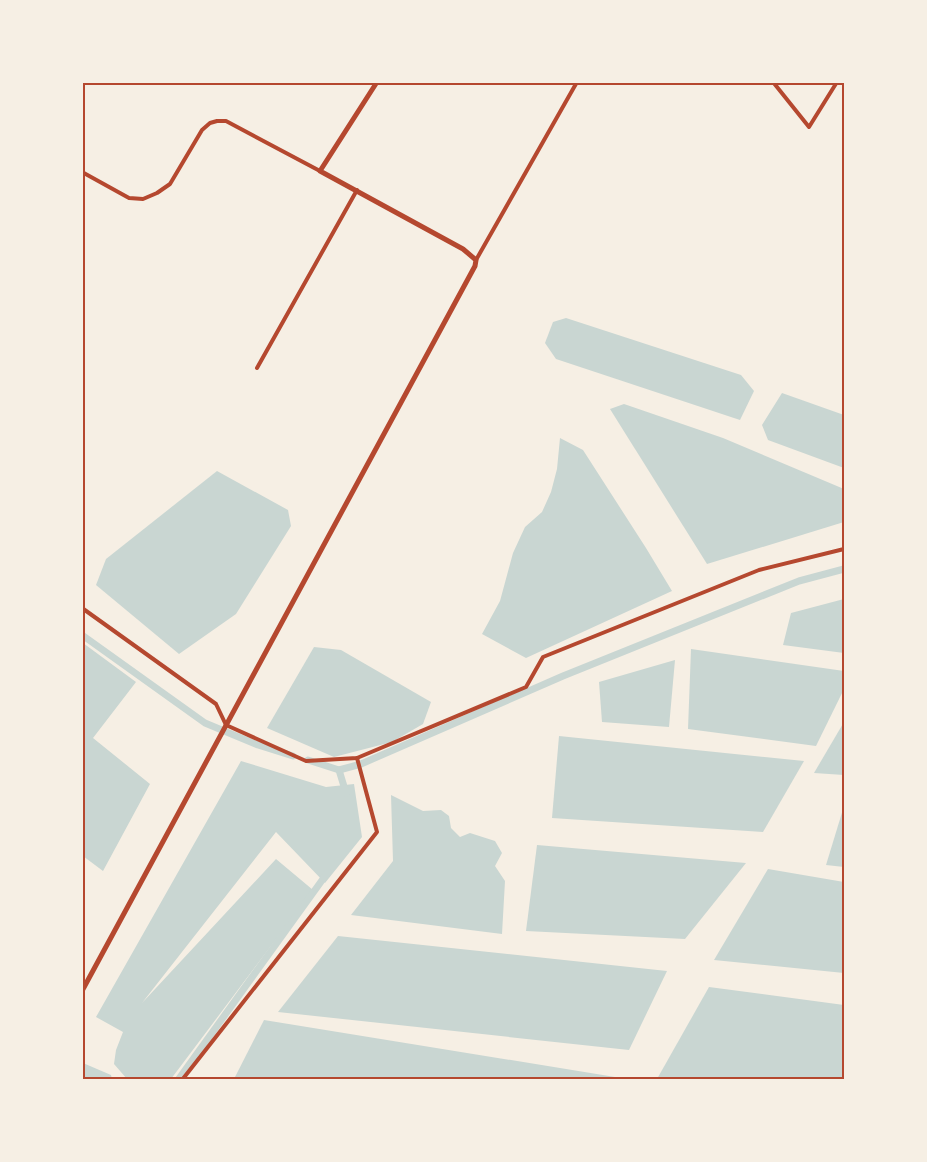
<svg xmlns="http://www.w3.org/2000/svg" width="927" height="1162" viewBox="0 0 927 1162" font-family="Arial,sans-serif">
  <style>
    .water { fill: #c9d6d2 }
    .lines { fill: none; stroke-linecap: round; stroke-linejoin: round }
    .stream { stroke: #c9d6d2; stroke-width: 7 }
    .service { stroke: #b5482f; stroke-width: 4 }
    .minor { stroke: #b5482f; stroke-width: 5 }
    .neatline { fill: none; stroke: #b5482f; stroke-width: 2 }
  </style>
  <rect width="100%" height="100%" fill="#f6efe4"/>
  <g class="water">
    <polygon points="566,318 741,375 754,391 740,420 556,359 545,343 553,322"/>
    <polygon points="782,393 844,415 844,468 768,440 762,425"/>
    <polygon points="624,404 723,438 844,489 844,522 707,564 610,409"/>
    <polygon points="560,438 583,450 646,548 672,591 526,658 482,634 500,601 513,553 525,527 542,512 551,492 557,469"/>
    <polygon points="217,471 288,510 291,526 236,614 179,654 96,585 106,559"/>
    <polygon points="844,599 844,653 783,645 791,613"/>
    <polygon points="83,643 136,682 93,738 150,784 103,871 83,856"/>
    <polygon points="314,647 341,650 431,702 423,724 392,742 334,757 267,728"/>
    <polygon points="691,649 844,671 844,689 816,746 688,729"/>
    <polygon points="675,660 669,727 602,722 599,682"/>
    <polygon points="844,722 844,775 814,773"/>
    <polygon points="559,736 804,761 763,832 552,818"/>
    <polygon points="241,761 326,787 354,784 362,837 325,883 276,832 142,1003 276,859 313,890 171,1079 127,1079 114,1064 116,1050 123,1032 96,1017"/>
    <polygon points="391,795 423,811 441,810 449,816 451,828 460,837 470,833 495,841 502,853 495,866 505,881 502,934 351,915 393,861"/>
    <polygon points="844,806 844,867 826,865"/>
    <polygon points="537,845 746,863 685,939 526,931"/>
    <polygon points="768,869 844,882 844,973 714,960"/>
    <polygon points="338,936 667,971 629,1050 278,1012"/>
    <polygon points="709,987 844,1005 844,1079 657,1079"/>
    <polygon points="264,1020 615,1077 613,1080 234,1079"/>
    <polygon points="83,1063 111,1075 112,1079 83,1079"/>
  </g>
  <g class="lines">
    <g class="stream">
      <polyline points="82,635 205,723 258,745 293,756"/>
      <polyline points="308,760 339,770 361,764 563,676 799,581 844,569"/>
      <polyline points="339,770 346,793"/>
      <polyline points="178,1080 328,872"/>
    </g>
    <g class="service">
      <polyline points="773,82 809,127 837,82"/>
      <polyline points="82,172 129,198 143,199 157,193 170,184 202,130 210,123 217,121 226,121 320,171"/>
      <polyline points="476,260 577,82"/>
      <polyline points="257,368 357,190"/>
      <polyline points="82,608 216,704 226,725 306,761 357,758 526,687 543,657 759,570 844,549"/>
      <polyline points="182,1080 377,832 357,758"/>
    </g>
    <polyline class="minor" points="82,991 475,266 476,260 463,249 320,171 377,82"/>
  </g>
  <rect width="927" height="1162" fill="none" stroke="#f6efe4" stroke-width="168"/>
  <rect x="84" y="84" width="759" height="994" class="neatline"/>
</svg>
